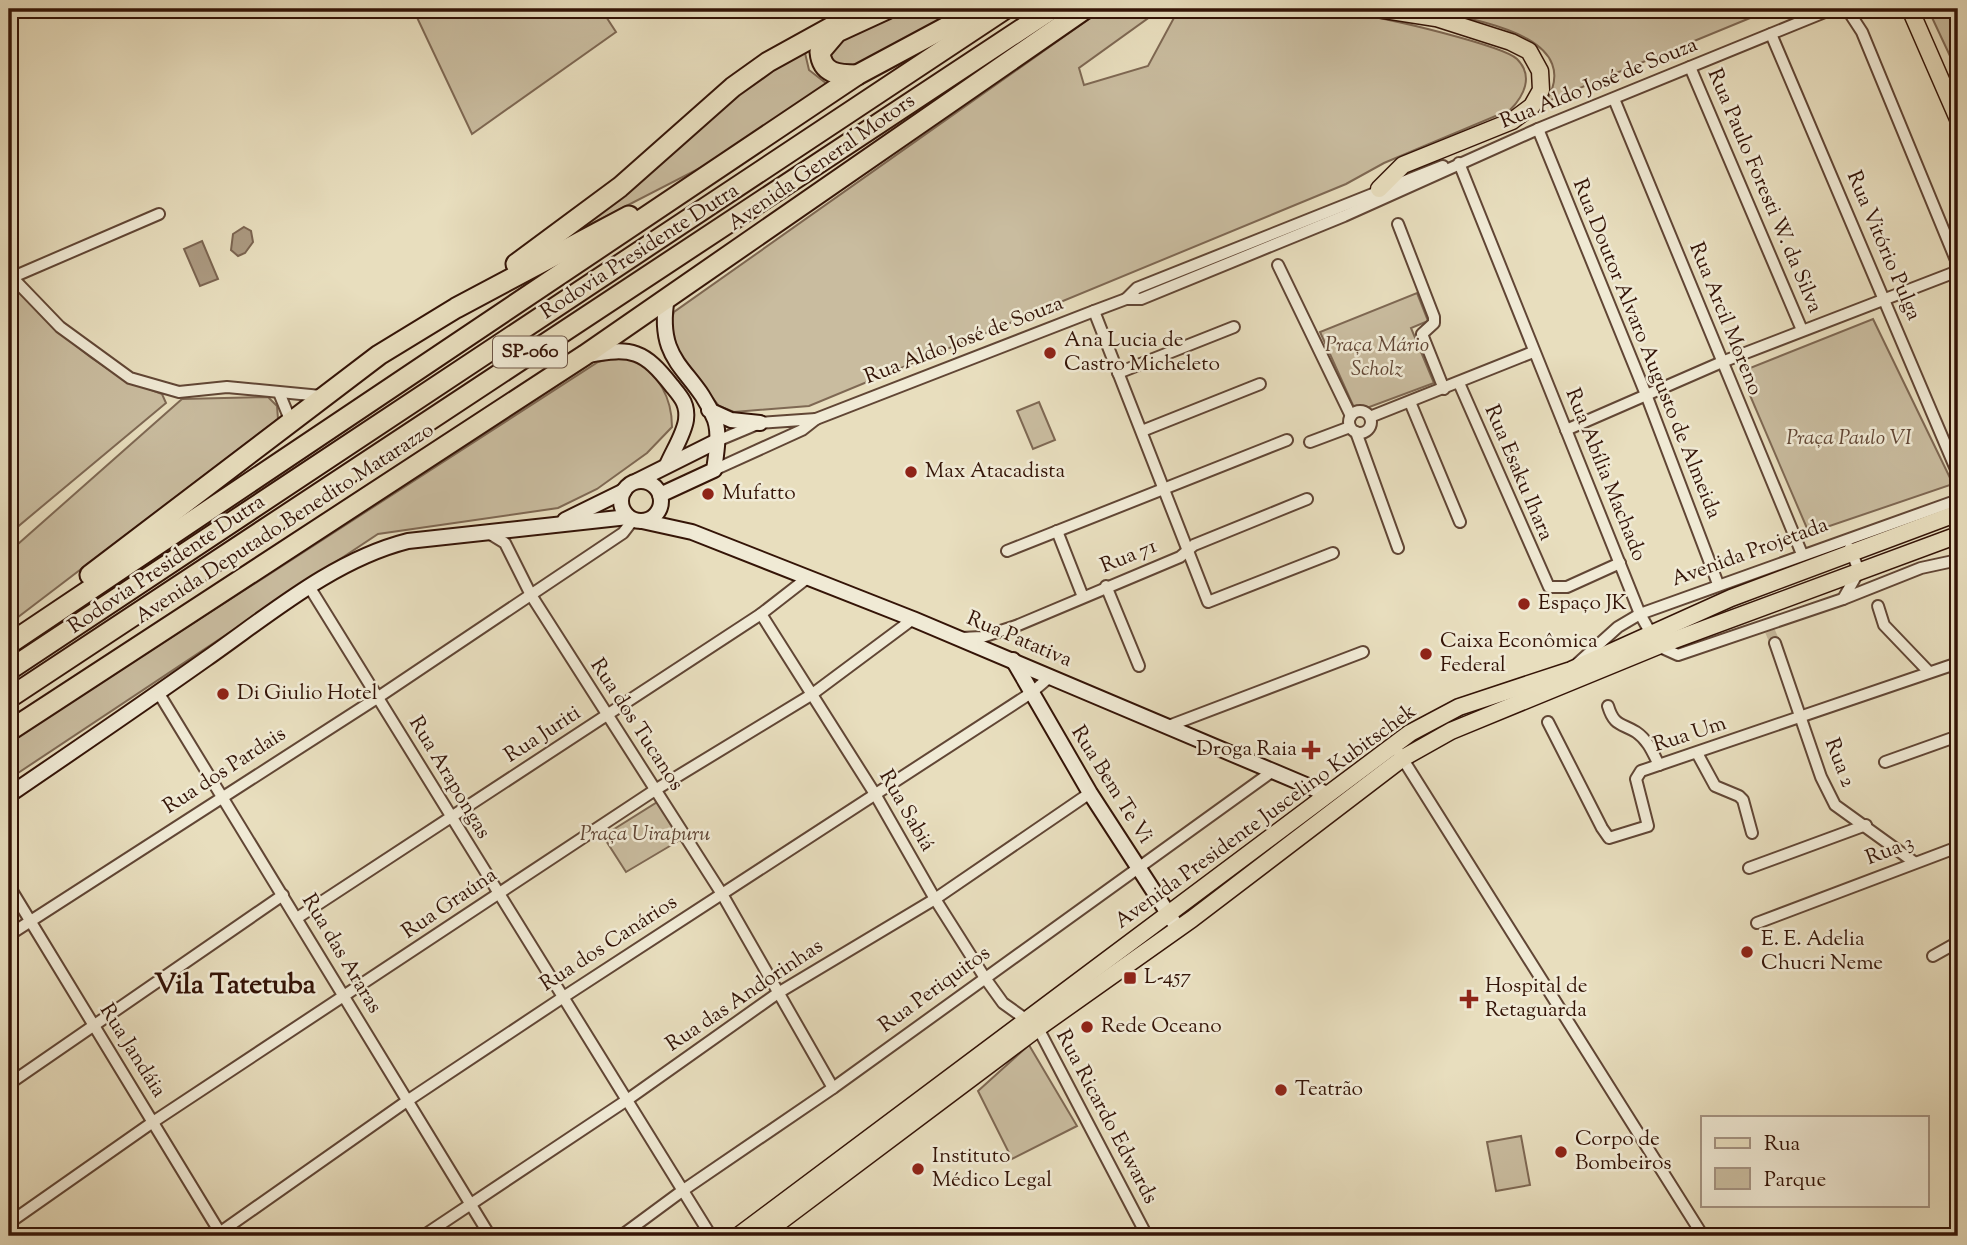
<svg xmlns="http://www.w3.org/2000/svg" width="1967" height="1245" viewBox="0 0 1967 1245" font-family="'Sorts Mill Goudy',serif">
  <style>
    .green { fill: #c9bc9f; stroke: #7e6853; stroke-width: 2; fill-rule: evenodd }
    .water { fill: #ab9980; stroke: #7b6450; stroke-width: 2 }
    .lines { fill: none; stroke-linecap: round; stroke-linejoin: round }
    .minor-tunnel { stroke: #c4b699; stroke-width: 10; stroke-dasharray: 10 5; stroke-linecap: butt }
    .minor-casing { stroke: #614635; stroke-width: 14 }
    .secondary-casing { stroke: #341407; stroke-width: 18 }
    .primary-casing { stroke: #341407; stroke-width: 19 }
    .motorway-casing { stroke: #341407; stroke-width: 23 }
    .minor { stroke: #f0ead5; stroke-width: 10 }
    .secondary { stroke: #f0ead5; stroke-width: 14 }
    .primary { stroke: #e8debe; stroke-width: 16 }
    .motorway { stroke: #e8debe; stroke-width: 19 }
    .poi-dot { fill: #8f2418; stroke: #f0ead5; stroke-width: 2.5 }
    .labels { text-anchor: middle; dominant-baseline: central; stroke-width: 5; stroke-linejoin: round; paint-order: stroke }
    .shield { fill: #f0ead5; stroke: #6c5445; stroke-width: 2 }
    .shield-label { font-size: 19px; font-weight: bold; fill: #341407 }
    .street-label { font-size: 21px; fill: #341407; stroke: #f0ead5 }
    .poi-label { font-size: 21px; fill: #341407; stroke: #f0ead5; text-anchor: start }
    .park-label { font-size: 21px; font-style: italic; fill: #614635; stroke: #f0ead5 }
    .district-label { font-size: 28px; font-weight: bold; fill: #341407; stroke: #f0ead5 }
  </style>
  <rect width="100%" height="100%" fill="#e8debe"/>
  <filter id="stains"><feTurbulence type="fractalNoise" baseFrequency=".00286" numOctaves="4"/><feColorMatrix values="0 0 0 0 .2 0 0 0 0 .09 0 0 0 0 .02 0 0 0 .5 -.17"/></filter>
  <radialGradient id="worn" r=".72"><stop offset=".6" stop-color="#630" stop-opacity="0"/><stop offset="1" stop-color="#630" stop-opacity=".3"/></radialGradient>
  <g class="green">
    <polygon points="413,9 601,9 616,32 472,134"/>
    <polygon points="891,9 967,9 837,75 825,44"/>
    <path d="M 1103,9 C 1188,9 1273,8 1359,15 C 1381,16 1504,46 1517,59 C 1534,76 1524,96 1510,110 L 1384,163 L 1346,184 L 809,406 L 734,412 L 719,406 L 675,349 L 670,324 L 674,312 ZM 1161,9 L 1175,16 L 1148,66 L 1084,85 L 1079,68 Z"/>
    <path d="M 1425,9 L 1772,9 L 1546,102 C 1587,33 1466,19 1425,9 Z"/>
    <polygon points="1928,9 1958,9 1958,73"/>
    <polygon points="808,45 805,53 809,70 827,84 710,163 566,237 704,114"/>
    <path d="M 9,287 L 17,290 C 66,337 96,372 162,394 L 166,403 L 9,534 Z"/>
    <polygon points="1417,293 1428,321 1411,328 1434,383 1356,412 1320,332"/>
    <polygon points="1873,319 1953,484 1809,533 1740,372"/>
    <path d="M 617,357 L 636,357 C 658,378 672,395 672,427 L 647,453 L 597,489 L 558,508 L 378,534 L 9,779 L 9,742 L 598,362 Z"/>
    <polygon points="268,397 277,406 278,419 9,624 9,552 182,399"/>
    <polygon points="1039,402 1055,440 1033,449 1017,411"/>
    <polygon points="659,801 680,840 626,872 603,836"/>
    <polygon points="1029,1045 1077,1126 1012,1159 978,1091"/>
    <polygon points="1521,1136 1530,1185 1496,1191 1487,1142"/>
  </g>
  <g class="water">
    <polygon points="244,227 251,231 253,242 245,253 238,256 231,250 233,234"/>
    <polygon points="202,241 218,279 200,286 184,249"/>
  </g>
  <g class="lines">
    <polyline class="minor-tunnel" points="1770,631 1775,643"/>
    <g class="minor-casing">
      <g id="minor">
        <polyline points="1847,9 1862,32 1958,265"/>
        <polyline points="1771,34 1958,474"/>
        <polyline points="1690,67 1802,330"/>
        <polyline points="1614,99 1802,554"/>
        <polyline points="1538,129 1647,397 1718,584"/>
        <polyline points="1459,163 1640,614 1658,646 1678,655 1843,599 1921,568 1958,560"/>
        <polyline points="1398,224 1434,317 1434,323 1422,334 1444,389"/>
        <polyline points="1278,265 1351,416"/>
        <polyline points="9,274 60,327 130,378 179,392 227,387 321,396"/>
        <polyline points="13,277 159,214"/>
        <polyline points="1126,299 1137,288 1443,166"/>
        <polyline points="1094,311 1208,602 1333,553"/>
        <polyline points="1118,373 1234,327"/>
        <polyline points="1459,383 1549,587 1567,587 1620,563"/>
        <polyline points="280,395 291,422"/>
        <polyline points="1410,402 1460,522"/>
        <circle cx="1360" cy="422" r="11"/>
        <polyline points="1370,417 1533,352"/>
        <polyline points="816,419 1094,311 1126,299 1141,299 1344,216 1538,129 1832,9"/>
        <polyline points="1566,430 1722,362 1958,271"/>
        <polyline points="1142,431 1260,384"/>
        <polyline points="1356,432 1398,548"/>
        <polyline points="1310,442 1350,427"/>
        <polyline points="714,470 802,430 816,419 760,423 717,441"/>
        <polyline points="1057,531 1083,597"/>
        <polyline points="487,532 505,543 531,595 722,894 833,1088"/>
        <polyline points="1007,551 1287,440"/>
        <polyline points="1106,586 1139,666"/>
        <polyline points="310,588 711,1236"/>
        <polyline points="1843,599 1859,571 1850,548"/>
        <polyline points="1878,606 1884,625 1929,672"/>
        <polyline points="761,614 875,794 935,899 985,978 1003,1003 1038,1028 1147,1236"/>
        <polyline points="961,638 982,637 1016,626 1180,557 1194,545 1307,499"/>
        <polyline points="1775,643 1821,777 1835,805 1914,862"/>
        <polyline points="1578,663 1618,627 1640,614 1958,500"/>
        <polyline points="158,692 490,1236"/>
        <path d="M 1608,706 C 1614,726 1621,723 1636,732 C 1648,740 1653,753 1659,765"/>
        <polyline points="1548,722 1602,828 1609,838 1648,826 1636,779 1641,771 1958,663"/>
        <polyline points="1166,727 1363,652"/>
        <polyline points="1399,753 1703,1236"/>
        <polyline points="1697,753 1715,786 1739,796 1743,800 1752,833"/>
        <polyline points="1885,762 1958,736"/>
        <polyline points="1749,868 1866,825"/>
        <polyline points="9,886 222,1236"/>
        <polyline points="297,918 761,614 806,579"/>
        <polyline points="1757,923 1958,847"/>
        <polyline points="9,935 377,698 623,533 633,520"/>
        <polyline points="1933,956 1958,942"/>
        <polyline points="9,1084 283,895"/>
        <polyline points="9,1223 153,1122 655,790 811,695 913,619"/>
        <polyline points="215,1236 407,1101 562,998 1031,693 1051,676"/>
        <polyline points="423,1236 627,1100 778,993 935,899 1090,793"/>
        <polyline points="621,1236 682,1191 833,1088 1270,773"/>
      </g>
    </g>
    <g class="secondary-casing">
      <g id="secondary">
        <path d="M 588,355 C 632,347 644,350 672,386 C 681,397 688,404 686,420 C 684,434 673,451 667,465"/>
        <polyline points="709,410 731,420 760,423"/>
        <circle cx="641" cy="501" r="20"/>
        <polyline points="637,481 717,441"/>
        <path d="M 660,495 L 714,470 C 716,455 720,435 715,420 C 694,367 655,366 667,297"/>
        <polyline points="565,520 624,491"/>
        <polyline points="642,521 692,532 913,619 1327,794"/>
        <polyline points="1013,660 1090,793 1173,921"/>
        <path d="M 9,795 C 75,750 141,705 206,659 C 269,615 333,560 408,541 L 628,517"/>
      </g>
    </g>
    <g class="primary-casing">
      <g id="primary">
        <polyline points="1378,9 1436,18 1511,42 1529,51 1540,71 1541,90 1532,106 1512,121 1403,165 1379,189"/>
        <polyline points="1910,9 1958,119"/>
        <polyline points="738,1236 1410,733 1459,707 1571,670 1731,598 1958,513"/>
        <polyline points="761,1236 1038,1028 1192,919 1403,758 1451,731 1658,646 1958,535"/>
      </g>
    </g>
    <g class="motorway-casing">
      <g id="motorway">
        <path d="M 857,75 C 838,75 822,74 820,52 L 837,32 L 887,9"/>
        <polyline points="516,264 620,187 733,87 768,62 864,9"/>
        <polyline points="90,575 379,355 456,308 629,216"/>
        <polyline points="9,644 857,75 980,9"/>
        <polyline points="9,670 1005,9"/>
        <polyline points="9,698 1052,9"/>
        <polyline points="9,731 585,355 1085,9"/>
      </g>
    </g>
    <use href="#minor" class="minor"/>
    <use href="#secondary" class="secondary"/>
    <use href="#primary" class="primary"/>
    <use href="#motorway" class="motorway"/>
  </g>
  <g class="poi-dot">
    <circle cx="1050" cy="353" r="7"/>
    <circle cx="911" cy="472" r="7"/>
    <circle cx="708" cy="494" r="7"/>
    <circle cx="1524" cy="604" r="7"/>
    <circle cx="1426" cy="654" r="7"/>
    <circle cx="223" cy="694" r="7"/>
    <path d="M1307.5 739.5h7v7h7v7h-7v7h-7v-7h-7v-7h7z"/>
    <circle cx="1747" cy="952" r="7"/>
    <rect x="1123" y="971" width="14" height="14" rx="3.5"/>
    <path d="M1465.5 988.5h7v7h7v7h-7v7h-7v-7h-7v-7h7z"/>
    <circle cx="1087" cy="1027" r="7"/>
    <circle cx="1281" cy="1090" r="7"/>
    <circle cx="1561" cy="1152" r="7"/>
    <circle cx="918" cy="1169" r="7"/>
  </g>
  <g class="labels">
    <rect class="shield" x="493" y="336.5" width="74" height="31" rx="5"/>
    <g class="shield-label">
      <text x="530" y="352">SP-060</text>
    </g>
    <g class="street-label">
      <text transform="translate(1599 84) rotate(-22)">Rua Aldo José de Souza</text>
      <text transform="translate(822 163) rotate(-35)">Avenida General Motors</text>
      <text transform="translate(1764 191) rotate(67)">Rua Paulo Foresti W. da Silva</text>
      <text transform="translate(1883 246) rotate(67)">Rua Vitório Pulga</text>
      <text transform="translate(640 252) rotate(-33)">Rodovia Presidente Dutra</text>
      <text transform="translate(1725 319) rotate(68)">Rua Arcil Moreno</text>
      <text transform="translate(964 341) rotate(-21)">Rua Aldo José de Souza</text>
      <text transform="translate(1646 349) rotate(68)">Rua Doutor Alvaro Augusto de Almeida</text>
      <text transform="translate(1518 473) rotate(67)">Rua Esaku Ihara</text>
      <text transform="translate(1605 475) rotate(68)">Rua Abília Machado</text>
      <text transform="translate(285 524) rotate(-33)">Avenida Deputado Benedito Matarazzo</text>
      <text transform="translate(1750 553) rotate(-20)">Avenida Projetada</text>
      <text transform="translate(1129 557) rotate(-22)">Rua 71</text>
      <text transform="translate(167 565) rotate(-34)">Rodovia Presidente Dutra</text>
      <text transform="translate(1019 640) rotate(23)">Rua Patativa</text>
      <text transform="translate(636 725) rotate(57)">Rua dos Tucanos</text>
      <text transform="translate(543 735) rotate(-33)">Rua Juriti</text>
      <text transform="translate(1690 735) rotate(-18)">Rua Um</text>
      <text transform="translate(1839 763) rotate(69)">Rua 2</text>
      <text transform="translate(225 771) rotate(-33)">Rua dos Pardais</text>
      <text transform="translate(449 778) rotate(59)">Rua Arapongas</text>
      <text transform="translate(1111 785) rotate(58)">Rua Bem Te Vi</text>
      <text transform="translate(906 811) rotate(60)">Rua Sabiá</text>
      <text transform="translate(1266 817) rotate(-36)">Avenida Presidente Juscelino Kubitschek</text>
      <text transform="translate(1890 851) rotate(-21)">Rua 3</text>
      <text transform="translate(450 904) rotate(-34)">Rua Graúna</text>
      <text transform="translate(609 944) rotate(-33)">Rua dos Canários</text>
      <text transform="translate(341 954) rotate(59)">Rua das Araras</text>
      <text transform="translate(935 990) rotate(-36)">Rua Periquitos</text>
      <text transform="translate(745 996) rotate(-34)">Rua das Andorinhas</text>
      <text transform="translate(132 1051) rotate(58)">Rua Jandáia</text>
      <text transform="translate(1106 1117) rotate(62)">Rua Ricardo Edwards</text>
    </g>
    <g class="poi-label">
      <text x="1064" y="341">Ana Lucia de<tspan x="1064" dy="24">Castro Micheleto</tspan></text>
      <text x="925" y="472">Max Atacadista</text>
      <text x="722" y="494">Mufatto</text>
      <text x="1538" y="604">Espaço JK</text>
      <text x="1440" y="642">Caixa Econômica<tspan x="1440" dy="24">Federal</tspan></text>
      <text x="237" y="694">Di Giulio Hotel</text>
      <text x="1297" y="750" text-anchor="end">Droga Raia</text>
      <text x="1761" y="940">E. E. Adelia<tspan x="1761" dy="24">Chucri Neme</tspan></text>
      <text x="1144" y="978">L-457</text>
      <text x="1485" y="987">Hospital de<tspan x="1485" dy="24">Retaguarda</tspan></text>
      <text x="1101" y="1027">Rede Oceano</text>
      <text x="1295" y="1090">Teatrão</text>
      <text x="1575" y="1140">Corpo de<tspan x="1575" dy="24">Bombeiros</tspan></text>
      <text x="932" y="1157">Instituto<tspan x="932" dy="24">Médico Legal</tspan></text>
    </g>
    <g class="park-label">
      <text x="1377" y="346">Praça Mário<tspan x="1377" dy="24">Scholz</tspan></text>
      <text x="1849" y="439">Praça Paulo VI</text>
      <text x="645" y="835">Praça Uirapuru</text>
    </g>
    <g class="district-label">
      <text x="235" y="986">Vila Tatetuba</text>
    </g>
  </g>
  <rect width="1967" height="1245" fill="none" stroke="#e8debe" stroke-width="35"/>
  <rect x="10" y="10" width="1946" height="1224" fill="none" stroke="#341407" stroke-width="3.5"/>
  <rect x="18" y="18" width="1932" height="1210" fill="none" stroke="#341407" stroke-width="2"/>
  <rect x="1701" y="1116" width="228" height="91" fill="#f0ead5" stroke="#a59483" stroke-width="2"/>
  <rect x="1715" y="1138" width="35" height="10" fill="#e8debe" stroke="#a59483" stroke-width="2"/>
  <text x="1764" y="1150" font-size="21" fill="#341407">Rua</text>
  <rect x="1715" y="1168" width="35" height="21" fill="#c9bc9f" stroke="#a59483" stroke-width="2"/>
  <text x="1764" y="1186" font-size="21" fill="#341407">Parque</text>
  <rect width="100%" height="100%" filter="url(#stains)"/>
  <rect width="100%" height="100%" fill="url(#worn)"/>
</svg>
